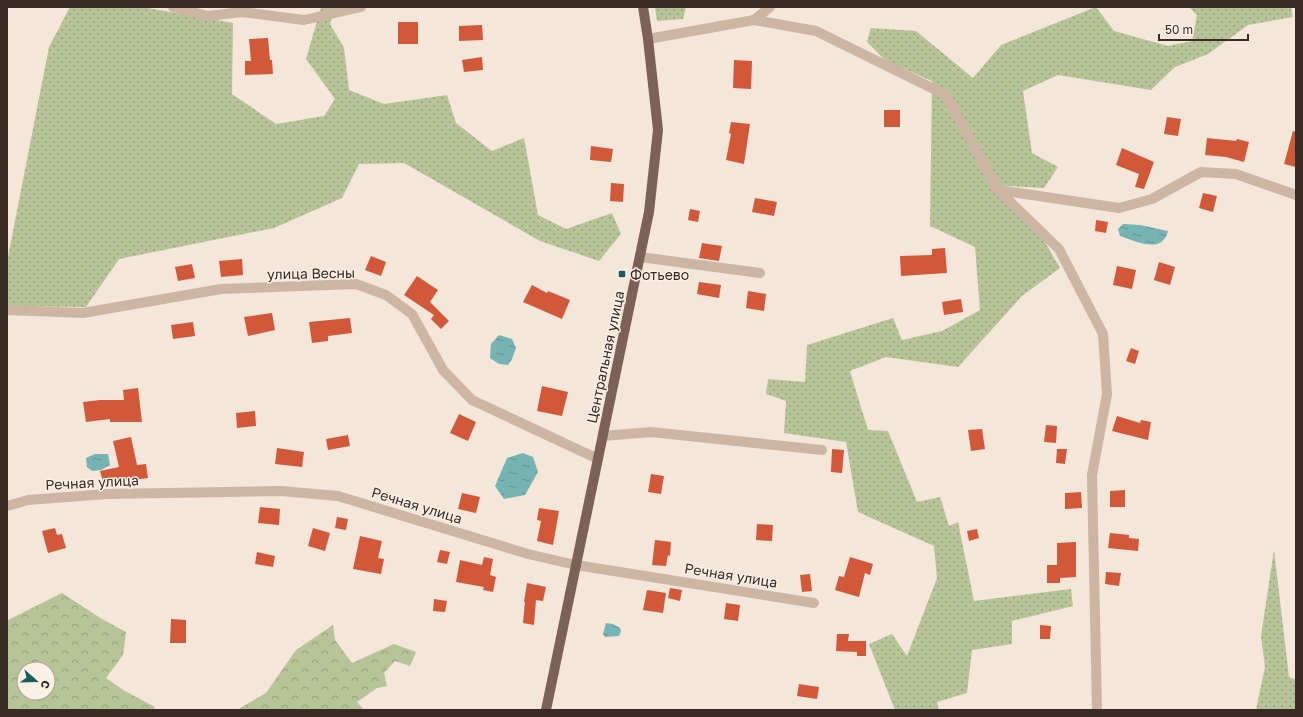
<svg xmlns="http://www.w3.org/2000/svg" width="1303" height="717" viewBox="0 0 1303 717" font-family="'Golos Text',sans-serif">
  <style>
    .green { fill: url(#green-dots) }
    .forest { fill: url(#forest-crowns); fill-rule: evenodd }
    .water { fill: url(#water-ripples) }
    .building { fill: #d2583a }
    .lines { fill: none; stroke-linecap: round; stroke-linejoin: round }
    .minor { stroke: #cdb5a4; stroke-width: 10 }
    .major { stroke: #7b6156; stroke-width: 10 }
    .poi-dot { fill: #185c5d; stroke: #fbf0e6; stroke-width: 1.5 }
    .labels { text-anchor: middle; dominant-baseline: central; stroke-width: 3; stroke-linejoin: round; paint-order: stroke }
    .street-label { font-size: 14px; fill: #382b26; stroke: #fbf0e6 }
    .poi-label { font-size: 14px; fill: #382b26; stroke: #fbf0e6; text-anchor: start }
  </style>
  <defs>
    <pattern id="green-dots" width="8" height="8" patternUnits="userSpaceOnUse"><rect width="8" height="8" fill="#b7c498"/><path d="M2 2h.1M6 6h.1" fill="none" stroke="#969f7c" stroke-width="1.8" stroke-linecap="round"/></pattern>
    <pattern id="forest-crowns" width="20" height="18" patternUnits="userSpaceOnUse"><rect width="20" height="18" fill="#b7c498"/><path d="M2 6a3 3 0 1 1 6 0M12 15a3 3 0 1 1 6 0" fill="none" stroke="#969f7c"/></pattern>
    <pattern id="water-ripples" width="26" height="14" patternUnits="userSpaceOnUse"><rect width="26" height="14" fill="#75b4b3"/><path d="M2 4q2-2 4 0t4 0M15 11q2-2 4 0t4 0" fill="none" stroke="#619391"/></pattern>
  </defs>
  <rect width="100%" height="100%" fill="#f4e6d9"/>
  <g class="green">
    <polygon points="70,7 142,7 233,23 232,94 276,124 324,116 335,99 306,59 321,7 336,7 330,24 344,48 349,90 384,104 447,95 456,123 492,151 524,138 538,215 566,229 612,213 621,234 599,261 540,241 404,163 359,164 342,198 274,228 119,259 86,307 7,306 7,262 49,47"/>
    <polygon points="655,7 686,7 683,19 657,21"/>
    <polygon points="1096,7 1114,31 1168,46 1192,41 1197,15 1189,7 1291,7 1293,17 1248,25 1208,54 1175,67 1151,90 1058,75 1023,91 1032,153 1058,167 1044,188 990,185 1039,232 1060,268 1022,296 958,367 886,357 850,371 868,430 888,431 917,502 940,497 949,526 958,522 974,601 1071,589 1073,606 1012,621 1012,644 972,650 967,693 937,702 939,710 895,710 869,644 892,634 907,656 937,578 934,546 858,512 846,442 784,433 786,401 766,394 768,379 805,382 807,345 893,318 902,340 942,331 980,310 975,247 930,226 932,81 886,61 867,42 871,28 916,31 973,78 1001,45"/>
    <polygon points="1274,550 1289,677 1296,680 1296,710 1256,710 1265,667 1261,636"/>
  </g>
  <g class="forest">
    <path d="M 62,593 L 102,619 L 126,632 L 123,655 L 106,678 L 123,690 L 155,707 L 152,710 L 7,710 L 7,621 L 10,619 ZM 24,669 L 48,669 L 48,693 L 24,693 Z"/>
    <polygon points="333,625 335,640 352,663 394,644 416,652 410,666 395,661 384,673 387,686 377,688 357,702 364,710 237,710 266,693 296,650"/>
  </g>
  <g class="water">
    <path d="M 1123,224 L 1140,225 L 1168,231 C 1162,255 1136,241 1120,236 L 1118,229 Z"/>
    <polygon points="499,335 512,339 516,348 512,359 508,365 499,364 490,358 491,344"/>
    <polygon points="523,453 533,457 538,472 525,495 504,499 495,486 507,458"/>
    <polygon points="95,454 108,454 110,465 101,470 92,471 87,467 86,458"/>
    <polygon points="606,623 613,624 620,628 621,631 619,636 605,637 603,634"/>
  </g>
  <g class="building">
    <rect x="398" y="22" width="20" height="22"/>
    <polygon points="482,25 483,40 459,41 459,26"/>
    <polygon points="268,38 270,60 272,60 273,74 245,75 245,61 251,61 249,39"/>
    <polygon points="482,57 483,70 464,72 462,60"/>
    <polygon points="734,60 752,61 751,89 733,88"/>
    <rect x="884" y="110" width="16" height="17"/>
    <polygon points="1167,117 1181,119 1178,136 1164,134"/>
    <polygon points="731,122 750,124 744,164 726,160 731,134 729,133"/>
    <polygon points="1293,131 1296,132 1296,167 1284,164"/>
    <polygon points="1207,138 1236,141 1237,139 1249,142 1244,162 1226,157 1205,155"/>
    <polygon points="591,146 613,149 611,162 590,160"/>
    <polygon points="1122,148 1154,162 1144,189 1135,187 1139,174 1116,165"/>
    <polygon points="611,183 624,184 623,202 610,201"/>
    <polygon points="1203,193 1217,196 1213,212 1199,208"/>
    <polygon points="755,198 777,202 774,216 752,212"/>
    <polygon points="690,209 700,211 698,222 688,220"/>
    <polygon points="1096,220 1108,222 1106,233 1095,231"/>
    <polygon points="702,243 722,246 719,261 699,258"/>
    <polygon points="945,248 947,273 901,276 900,256 932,255 932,249"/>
    <polygon points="371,256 386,262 381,276 365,270"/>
    <polygon points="242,259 243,275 221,277 219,261"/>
    <polygon points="1159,262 1175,267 1170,285 1154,280"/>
    <polygon points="192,264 195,278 178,281 175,267"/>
    <polygon points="1117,266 1136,270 1132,289 1113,285"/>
    <polygon points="417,276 438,290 430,302 449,321 441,329 431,319 434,315 404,295"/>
    <polygon points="699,282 721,285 719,298 697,294"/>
    <polygon points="532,285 547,293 548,291 570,300 562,319 523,302"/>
    <polygon points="748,291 766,294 764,311 746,308"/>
    <polygon points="961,299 963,312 944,315 942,302"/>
    <polygon points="272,313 275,330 248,336 244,317"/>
    <polygon points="350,318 352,333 328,336 328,341 312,343 309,322"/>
    <polygon points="193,322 195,336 173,339 171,325"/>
    <polygon points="1131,348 1139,351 1135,364 1126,361"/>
    <polygon points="542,386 568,392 562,416 537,411"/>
    <polygon points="138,388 142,422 110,422 110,419 86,422 83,402 100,400 124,400 123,390"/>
    <polygon points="255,411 256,426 237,428 236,413"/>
    <polygon points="459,414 476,422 468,441 450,433"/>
    <polygon points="1117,416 1140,423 1141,420 1151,422 1148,440 1112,431"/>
    <polygon points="1046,425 1057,426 1056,443 1044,442"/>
    <polygon points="982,429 985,449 971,451 968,430"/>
    <polygon points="348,435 350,446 328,450 326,439"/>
    <polygon points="131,437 137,465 146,464 148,478 133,480 133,478 104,485 100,471 119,467 113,441"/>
    <polygon points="277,448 304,452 302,467 275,464"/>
    <polygon points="832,449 844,450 842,473 831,472"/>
    <polygon points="1057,449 1067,449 1065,464 1056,463"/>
    <polygon points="651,474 664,476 661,494 648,492"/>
    <polygon points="1125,490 1125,507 1110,507 1110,491"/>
    <polygon points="1081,492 1082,508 1065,509 1065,493"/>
    <polygon points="462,493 480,497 476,513 458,509"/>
    <polygon points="260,507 280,509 279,525 258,523"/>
    <polygon points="539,508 559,511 553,545 537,541 541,521 537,520"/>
    <polygon points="337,517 348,519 346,530 335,528"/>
    <polygon points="757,524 773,525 772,541 756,540"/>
    <polygon points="55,528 57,535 62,534 66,548 48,553 42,531"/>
    <polygon points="313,528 330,533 325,551 308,546"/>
    <polygon points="977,529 979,538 969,541 967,531"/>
    <polygon points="1110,533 1129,535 1129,538 1139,539 1138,551 1108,548"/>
    <polygon points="360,536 382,541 378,558 384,559 381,574 353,569"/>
    <polygon points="655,540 671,542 670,556 668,555 666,566 652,565"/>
    <polygon points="1076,542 1076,577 1060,578 1060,583 1047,583 1047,565 1057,565 1057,543"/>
    <polygon points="440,550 450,552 447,564 437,562"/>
    <polygon points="257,552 275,556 273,567 255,564"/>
    <polygon points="484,557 493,559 490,575 496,577 493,592 483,590 484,587 456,582 460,560 482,565"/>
    <polygon points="850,557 873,564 870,575 865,573 859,597 835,590 839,576 844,577"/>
    <polygon points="1106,572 1121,573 1119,586 1105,584"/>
    <polygon points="810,574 812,591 802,592 800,575"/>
    <polygon points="527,583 546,587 543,601 536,600 534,625 523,623 525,602 524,602"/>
    <polygon points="670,588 682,590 680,601 668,598"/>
    <polygon points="647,590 666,593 663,613 643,610"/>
    <polygon points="434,599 447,601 445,612 433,611"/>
    <polygon points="726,603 740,605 738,621 724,619"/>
    <polygon points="171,619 186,620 186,643 170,643"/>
    <polygon points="1040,625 1051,626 1050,639 1040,639"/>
    <polygon points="837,634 849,634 848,641 866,641 866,656 857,656 857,652 836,651"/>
    <polygon points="799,684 819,687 817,699 797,696"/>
  </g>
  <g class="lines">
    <g class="minor">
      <polyline points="173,7 208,16 242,12 304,20 361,7"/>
      <polyline points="754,20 770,7"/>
      <polyline points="648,39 754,20 816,31 946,95 998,190 1059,249 1103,334 1107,394 1092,475 1097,710"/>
      <polyline points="998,190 1119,208 1152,199 1201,172 1236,174 1296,195"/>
      <polyline points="640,257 760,273"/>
      <polyline points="7,310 83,313 221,289 356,284 386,295 412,314 443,370 472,400 598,459"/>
      <polyline points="603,436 651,432 822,450"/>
      <polyline points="7,506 28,500 107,494 281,491 338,496 528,554 576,565 814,603"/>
    </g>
    <polyline class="major" points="546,710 649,212 658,130 648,39 643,7"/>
  </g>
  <rect class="poi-dot" x="618" y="270" width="8" height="8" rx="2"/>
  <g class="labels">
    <g class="street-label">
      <text transform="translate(311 273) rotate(-1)">улица Весны</text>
      <text transform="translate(605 357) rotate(-78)">Центральная улица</text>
      <text transform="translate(92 482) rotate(-3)">Речная улица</text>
      <text transform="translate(417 505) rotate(17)">Речная улица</text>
      <text transform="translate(731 575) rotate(9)">Речная улица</text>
    </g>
    <g class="poi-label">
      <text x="630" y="274">Фотьево</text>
    </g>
  </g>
  <rect width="1303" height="717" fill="none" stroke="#382b26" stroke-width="16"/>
  <g transform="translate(36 681) rotate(110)"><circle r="19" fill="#fbf0e6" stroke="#ada199"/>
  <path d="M0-3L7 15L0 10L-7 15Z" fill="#185c5d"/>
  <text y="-6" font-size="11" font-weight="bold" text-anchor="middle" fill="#382b26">С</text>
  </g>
  <path d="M1159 34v6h89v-6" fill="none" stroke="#382b26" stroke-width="2"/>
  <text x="1165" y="34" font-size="12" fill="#382b26" stroke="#fbf0e6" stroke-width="3" paint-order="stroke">50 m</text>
</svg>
